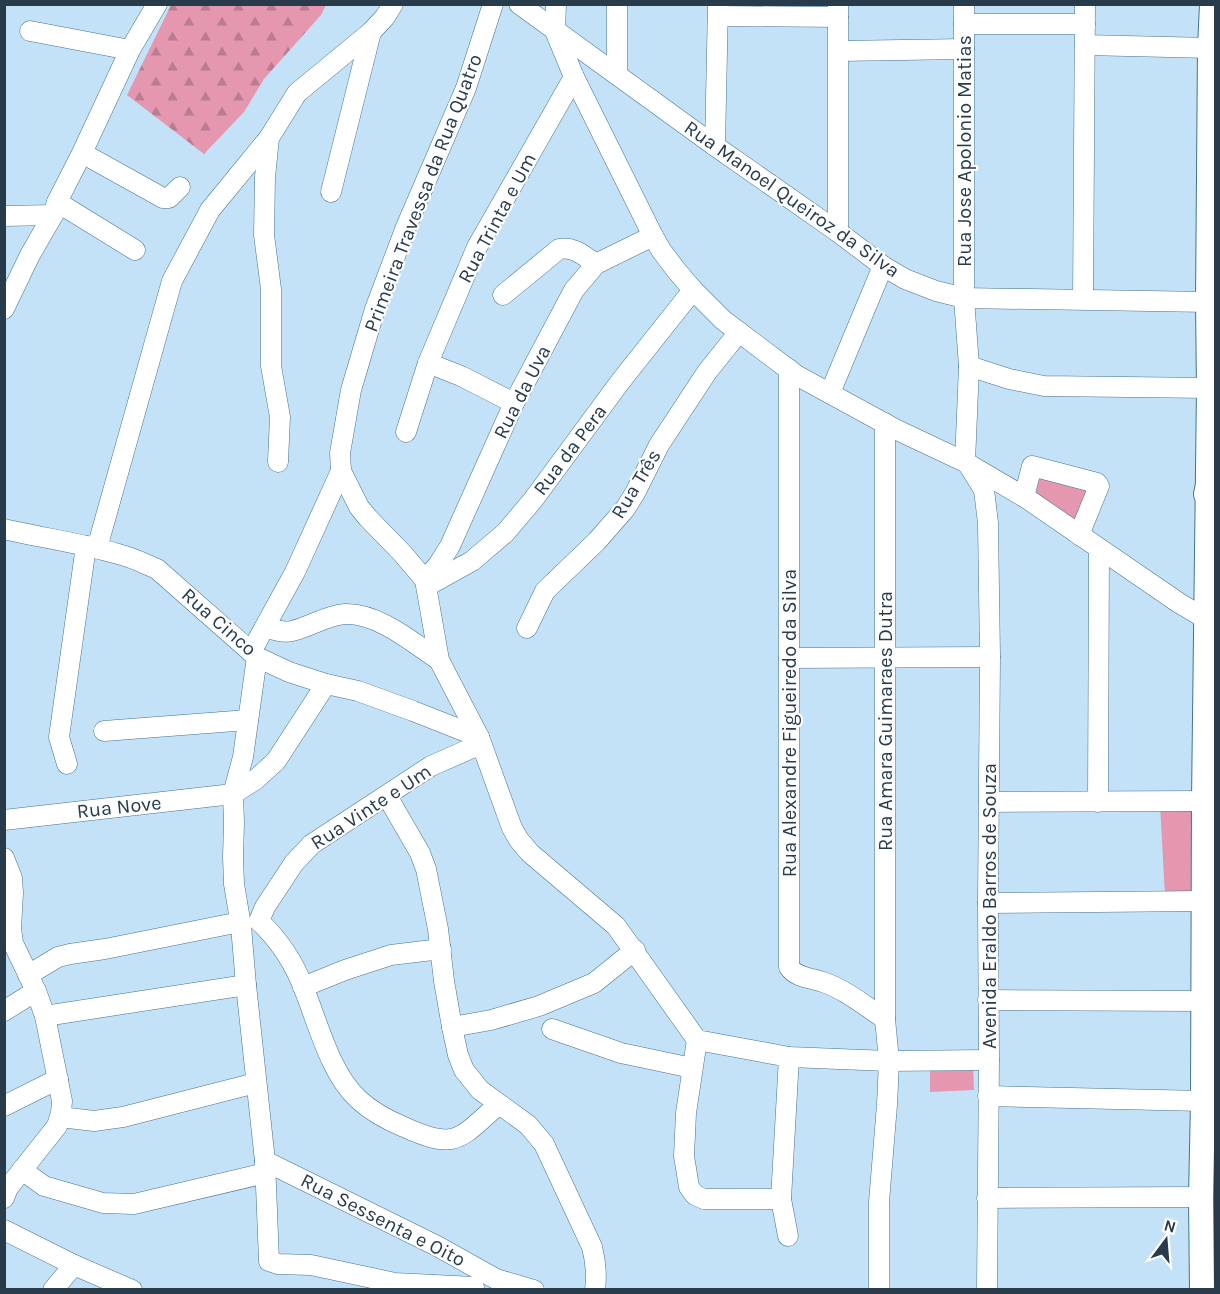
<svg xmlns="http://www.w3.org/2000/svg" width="1220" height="1294" viewBox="0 0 1220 1294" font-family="Karla,sans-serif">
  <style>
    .forest { fill: url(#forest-firs) }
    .park { fill: #e497af }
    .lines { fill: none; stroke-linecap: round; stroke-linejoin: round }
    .minor-casing { stroke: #447292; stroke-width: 21 }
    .major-casing { stroke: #447292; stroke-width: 26 }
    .highway-casing { stroke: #447292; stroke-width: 30 }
    .minor { stroke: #fff; stroke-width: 20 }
    .major { stroke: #fff; stroke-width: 24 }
    .highway { stroke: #fff; stroke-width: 28 }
    .labels { text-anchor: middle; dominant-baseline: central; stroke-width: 4.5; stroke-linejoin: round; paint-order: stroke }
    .street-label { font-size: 20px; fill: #273b4a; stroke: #fefefe }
  </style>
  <defs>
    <pattern id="forest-firs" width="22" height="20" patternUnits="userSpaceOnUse" patternTransform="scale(1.5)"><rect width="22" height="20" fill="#e497af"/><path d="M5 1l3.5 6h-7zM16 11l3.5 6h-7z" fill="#b97c90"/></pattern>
  </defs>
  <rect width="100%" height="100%" fill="#c4e2f7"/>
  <polygon class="forest" points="171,5 171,4 326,5 321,15 264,79 244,112 204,154 127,95"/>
  <g class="park">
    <polygon points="1031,464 1105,480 1087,530 1024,488"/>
    <polygon points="1195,803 1195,897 1165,896 1160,804"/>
    <polygon points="973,1065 974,1090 930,1092 930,1066"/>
  </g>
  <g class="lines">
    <g class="minor-casing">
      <g id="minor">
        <polyline points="493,4 466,88 406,227 375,309 351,390 340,453 341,471 359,507 368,518 403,554 425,580 439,660 479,737 512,828 519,840 530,853 616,926 697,1040 789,1057 889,1061 989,1060"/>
        <polyline points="519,4 715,146 838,232 883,266 905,279 936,291 964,298 1208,302"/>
        <polyline points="556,4 555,31 574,77 653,236 661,250 676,270 693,290 723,320 796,375 895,429 965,462 1026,498 1179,603 1206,619"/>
        <polyline points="964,4 964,298 969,366 965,462"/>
        <polyline points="718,16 838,17"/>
        <polyline points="964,24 1085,24"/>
        <polyline points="30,31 130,50"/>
        <polyline points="1085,45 1210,48"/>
        <polyline points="839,51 964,49"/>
        <polyline points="617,74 617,4"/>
        <polyline points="715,146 718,4"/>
        <polyline points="82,153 163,198 169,198 180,187"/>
        <polyline points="331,192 371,32"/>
        <polyline points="57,202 135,250"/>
        <polyline points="4,216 53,215"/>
        <polyline points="838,232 838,4"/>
        <path d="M 503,295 L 559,249 C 574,246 584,256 596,264"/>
        <polyline points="1083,299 1085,4"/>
        <polyline points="4,309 30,255 53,215 57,202 82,153 130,50 157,4"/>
        <polyline points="428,363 461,376 514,403"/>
        <polyline points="969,366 1009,379 1044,386 1209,388"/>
        <path d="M 789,369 L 789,967 C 796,978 812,978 823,982 C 846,990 865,1006 885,1019"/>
        <polyline points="830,393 883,266"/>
        <polyline points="406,432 428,363 477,247 574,77"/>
        <polyline points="278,462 280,417 271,366 271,289 264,235 265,177 269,138 297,93 371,32 385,17 393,4"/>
        <polyline points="969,466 984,490 988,523 990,657 988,903 989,1060 987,1290"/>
        <polyline points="1024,497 1032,466 1097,483 1099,486 1079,535"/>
        <path d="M 4,529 C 42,538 81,543 118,554 C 132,557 145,564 157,569 L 257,657 L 289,672 L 326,684 L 358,691 L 413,711 L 479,737"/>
        <polyline points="97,548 172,281 210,210 269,138"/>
        <polyline points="425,580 438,565 450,546 514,403 574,290 596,264 653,236"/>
        <polyline points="427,586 472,561 505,533 533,500 620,382 693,290"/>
        <path d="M 265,627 C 274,630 283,633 292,631 C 310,627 327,615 345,614 C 379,613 413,643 439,660"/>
        <polyline points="527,628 545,591 597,541 625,509 635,493 659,445 707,372 739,332"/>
        <polyline points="251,652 295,572 341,471"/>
        <polyline points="257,657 243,757 233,794 234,823 233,857 234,884 241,926 246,985 265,1161 269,1261 278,1264 311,1265 395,1283 474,1287"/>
        <polyline points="789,658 990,657"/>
        <polyline points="104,731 248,720"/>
        <polyline points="67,764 59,737 86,546"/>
        <path d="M 387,796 L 420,853 L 426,869 L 438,929 L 444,981 L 452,1027 L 458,1055 L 464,1070 L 480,1090 L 528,1125 L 544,1144 L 592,1247 C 596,1262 597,1274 595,1290"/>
        <polyline points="989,802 1204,801"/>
        <polyline points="1098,802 1099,549"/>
        <polyline points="4,820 233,794 255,780 276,761 326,684"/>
        <polyline points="4,858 12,878 13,893 11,929 13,943 36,991 45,1016 62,1101 61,1113 57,1126 8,1188 4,1198"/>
        <polyline points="988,903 1204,901"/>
        <path d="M 259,921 C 279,940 294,962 304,989 C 318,1023 330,1073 358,1099 C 372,1112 387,1120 404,1127 C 457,1151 459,1139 499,1104"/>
        <polyline points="259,921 265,907 294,863 312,844 431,766 481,744"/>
        <polyline points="28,975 58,957 70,954 105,949 240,922"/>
        <polyline points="303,987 345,970 391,955 441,949"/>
        <polyline points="988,1000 1203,1001"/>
        <polyline points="4,1011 36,991"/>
        <polyline points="45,1016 246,985"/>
        <polyline points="452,1027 491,1020 539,1006 594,983 635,950"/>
        <polyline points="552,1029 621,1053 692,1068"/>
        <polyline points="697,1040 686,1113 684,1156 689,1187 695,1195 704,1199 781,1199"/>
        <polyline points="988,1096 1203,1101"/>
        <polyline points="4,1106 58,1079"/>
        <polyline points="60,1117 94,1121 123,1117 256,1083"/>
        <polyline points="265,1161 437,1246 496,1279 534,1290"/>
        <polyline points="22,1170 44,1186 103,1203 134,1204 266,1173"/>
        <polyline points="987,1198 1201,1197"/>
        <polyline points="4,1230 74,1265 132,1290"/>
        <polyline points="788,1236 781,1199 789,1057"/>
        <polyline points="53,1290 74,1265"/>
        <polyline points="879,1290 879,1202 887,1105 889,1061 885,1019 885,423"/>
      </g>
    </g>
    <g class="major-casing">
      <polyline id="major" points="1202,1290 1201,1197 1203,1101 1204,801 1209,388 1208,302 1210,48 1212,4"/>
    </g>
    <g class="highway-casing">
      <polyline id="highway" points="1208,494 1216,459"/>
    </g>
    <use href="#minor" class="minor"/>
    <use href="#major" class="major"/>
    <use href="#highway" class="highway"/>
  </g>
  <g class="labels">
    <g class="street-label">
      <text transform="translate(964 151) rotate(-90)">Rua Jose Apolonio Matias</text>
      <text transform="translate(423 193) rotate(-69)">Primeira Travessa da Rua Quatro</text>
      <text transform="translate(792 199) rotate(35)">Rua Manoel Queiroz da Silva</text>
      <text transform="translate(497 218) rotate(-62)">Rua Trinta e Um</text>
      <text transform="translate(522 392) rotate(-63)">Rua da Uva</text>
      <text transform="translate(570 450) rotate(-53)">Rua da Pera</text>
      <text transform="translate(636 484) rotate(-59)">Rua Três</text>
      <text transform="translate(219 622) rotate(41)">Rua Cinco</text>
      <text transform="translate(885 721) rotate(-90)">Rua Amara Guimaraes Dutra</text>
      <text transform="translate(789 723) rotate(-90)">Rua Alexandre Figueiredo da Silva</text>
      <text transform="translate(119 807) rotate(-6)">Rua Nove</text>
      <text transform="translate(371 807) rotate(-33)">Rua Vinte e Um</text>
      <text transform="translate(989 906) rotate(-90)">Avenida Eraldo Barros de Souza</text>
      <text transform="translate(383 1220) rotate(27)">Rua Sessenta e Oito</text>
    </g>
  </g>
  <rect width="1220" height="1294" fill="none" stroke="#273b4a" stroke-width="12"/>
  <g transform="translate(1166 1240) rotate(16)" stroke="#fefefe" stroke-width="4.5" paint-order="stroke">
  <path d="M0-4.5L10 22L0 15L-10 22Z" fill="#273b4a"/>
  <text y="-9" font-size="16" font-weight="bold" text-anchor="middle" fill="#273b4a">N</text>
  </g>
</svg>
